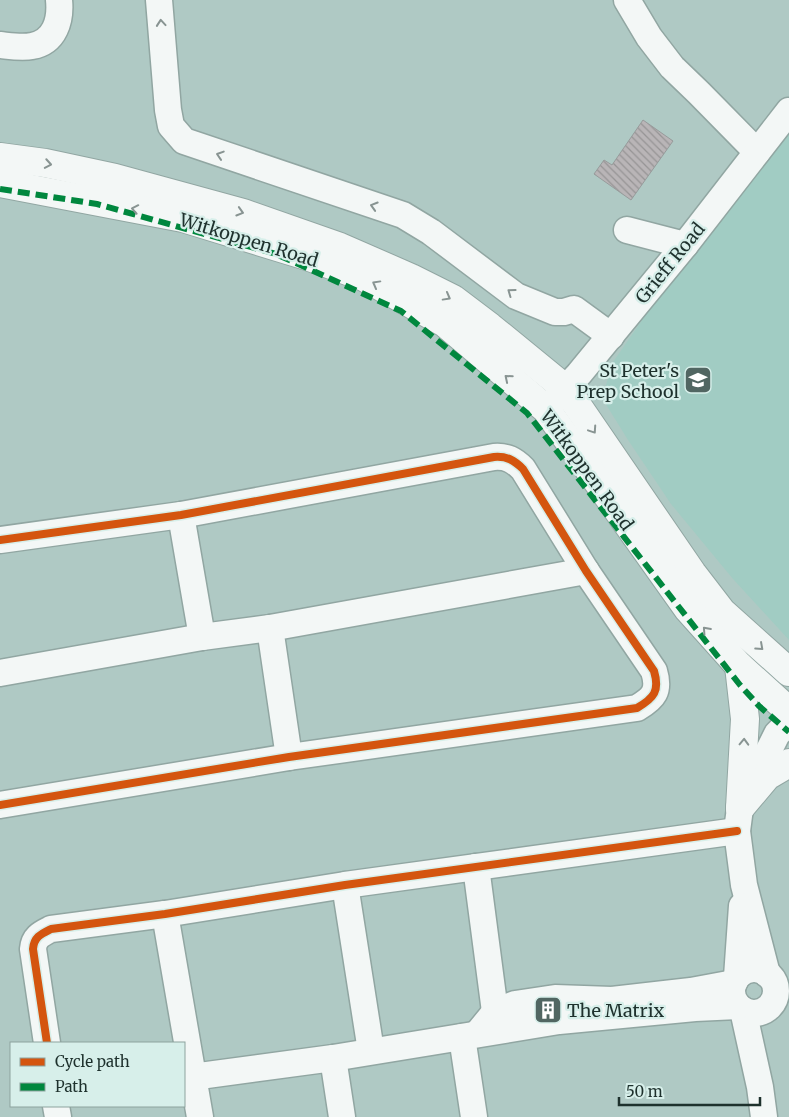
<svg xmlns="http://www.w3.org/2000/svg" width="789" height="1117" viewBox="0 0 789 1117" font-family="Merriweather,serif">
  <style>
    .built { fill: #a1ccc3 }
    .building { fill: url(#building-back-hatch); stroke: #979b9b }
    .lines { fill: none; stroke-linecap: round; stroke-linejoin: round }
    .minor-casing { stroke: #91a6a2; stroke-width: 29 }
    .major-casing { stroke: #91a6a2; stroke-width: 30 }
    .minor { stroke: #f3f7f6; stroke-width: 26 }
    .major { stroke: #f3f7f6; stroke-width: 28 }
    .quiet { stroke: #00873e; stroke-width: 6; stroke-dasharray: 12 6; stroke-linecap: butt }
    .cycleway-casing { stroke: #d7efea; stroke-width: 11 }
    .cycleway { stroke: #d4550f; stroke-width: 8 }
    .oneway { stroke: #889492 }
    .labels { text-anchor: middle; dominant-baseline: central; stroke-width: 4.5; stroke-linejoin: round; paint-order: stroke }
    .street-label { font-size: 18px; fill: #1e312d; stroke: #d7efea }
    .poi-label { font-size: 18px; fill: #1e312d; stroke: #d7efea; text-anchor: end }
  </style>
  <defs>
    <pattern id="building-back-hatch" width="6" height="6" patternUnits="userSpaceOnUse" patternTransform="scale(1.25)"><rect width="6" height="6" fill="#b9b5b7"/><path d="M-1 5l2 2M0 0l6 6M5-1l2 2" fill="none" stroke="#969495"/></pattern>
  </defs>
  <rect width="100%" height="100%" fill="#afc9c4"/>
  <polygon class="built" points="789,127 789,640 733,579 671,504 628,440 602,398 613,362 667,284"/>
  <polygon class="building" points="643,120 673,141 631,200 594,174 604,160 612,165"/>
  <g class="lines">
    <g class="minor-casing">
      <g id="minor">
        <polyline points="159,0 168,110 171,126 184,141 403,215 431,232 516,296 555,312 564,312 574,309 611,336"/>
        <polyline points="627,0 649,37 672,67 699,93 757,152"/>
        <path d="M 0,45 C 10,46 22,48 32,46 C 55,42 61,20 59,0"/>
        <polyline points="627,230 685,245"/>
        <polyline points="551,404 579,374 685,245 789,111"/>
        <polyline points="181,515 202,637"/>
        <path d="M 0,540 L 181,515 L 494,457 C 507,456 514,460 523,469 L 586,571 L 654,671 C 660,691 654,698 637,708 L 289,757 L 0,805"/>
        <polyline points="270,628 289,757"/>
        <polyline points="0,673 202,637 270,628 586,571"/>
        <polyline points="476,867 497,1027"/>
        <polyline points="345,885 371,1051"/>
        <polyline points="165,914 200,1117"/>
        <circle cx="754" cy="991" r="22"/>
        <polyline points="767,974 744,885 737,831 740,808 777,734 789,722"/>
        <polyline points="737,977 742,906"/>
        <polyline points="743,1010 760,1087 764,1117"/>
        <polyline points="477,1034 495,1012 515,1004 555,998 612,1000 691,991 734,983"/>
        <polyline points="462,1037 474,1117"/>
        <path d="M 47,1043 L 33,949 C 34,937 41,934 51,929 L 165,914 L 345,885 L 737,831"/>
        <polyline points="333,1058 342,1117"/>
        <polyline points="192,1077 333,1058 559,1021 695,1008 738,1006"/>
        <polyline points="56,1106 58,1117"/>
      </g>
    </g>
    <g class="major-casing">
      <g id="major">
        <polyline points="0,157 45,163 115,178 243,213 340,247 411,278 453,299 490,327 566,389 692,573 722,612 789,672"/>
        <polyline points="0,183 183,218 307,256 364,277 445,323 546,409 688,609 739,666 789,711"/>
        <polyline points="739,666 745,719 740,808"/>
        <polyline points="740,808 767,776 789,763"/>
      </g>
    </g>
    <use href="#minor" class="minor"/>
    <use href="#major" class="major"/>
    <polyline class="quiet" points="0,189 97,204 276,254 401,311 527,413 740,685 759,706 789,732"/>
    <g class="cycleway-casing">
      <g id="cycleway">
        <path d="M 0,540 L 181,515 L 494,457 C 507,456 514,460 523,469 L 586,571 L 654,671 C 660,691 654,698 637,708 L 289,757 L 0,805"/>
        <path d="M 47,1043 L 33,949 C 34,937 41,934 51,929 L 165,914 L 345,885 L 737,831"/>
      </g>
    </g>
    <use href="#cycleway" class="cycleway"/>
  </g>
  <defs><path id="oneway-chevron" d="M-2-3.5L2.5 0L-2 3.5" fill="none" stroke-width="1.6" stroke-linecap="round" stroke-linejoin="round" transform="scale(1.25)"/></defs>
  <g class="oneway">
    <use href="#oneway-chevron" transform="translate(161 23) rotate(-95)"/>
    <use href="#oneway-chevron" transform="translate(220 155) rotate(-162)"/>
    <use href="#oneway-chevron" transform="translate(48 164) rotate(10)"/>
    <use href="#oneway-chevron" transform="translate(374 206) rotate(-163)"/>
    <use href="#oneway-chevron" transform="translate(135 209) rotate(-169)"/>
    <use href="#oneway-chevron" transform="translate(240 212) rotate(17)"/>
    <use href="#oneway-chevron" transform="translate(376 284) rotate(-151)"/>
    <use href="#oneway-chevron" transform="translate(511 292) rotate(-144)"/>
    <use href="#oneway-chevron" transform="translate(447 297) rotate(29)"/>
    <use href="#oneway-chevron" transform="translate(508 378) rotate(-140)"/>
    <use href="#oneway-chevron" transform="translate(593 430) rotate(56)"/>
    <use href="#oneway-chevron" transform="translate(706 630) rotate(-132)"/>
    <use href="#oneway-chevron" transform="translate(760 647) rotate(42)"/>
    <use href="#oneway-chevron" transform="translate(744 742) rotate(-88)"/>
  </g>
  <defs>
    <g id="school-square" transform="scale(1.4375)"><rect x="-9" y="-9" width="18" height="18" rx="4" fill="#516662" stroke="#d7efea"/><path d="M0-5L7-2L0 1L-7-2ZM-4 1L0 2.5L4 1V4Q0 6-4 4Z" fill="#fff"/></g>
    <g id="building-square" transform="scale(1.4375)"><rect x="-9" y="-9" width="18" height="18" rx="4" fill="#516662" stroke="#d7efea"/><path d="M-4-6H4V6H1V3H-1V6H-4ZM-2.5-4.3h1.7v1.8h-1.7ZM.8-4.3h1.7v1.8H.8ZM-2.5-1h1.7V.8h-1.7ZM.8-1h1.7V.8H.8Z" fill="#fff"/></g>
  </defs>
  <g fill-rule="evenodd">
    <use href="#school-square" x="698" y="380"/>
    <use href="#building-square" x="548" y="1010"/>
  </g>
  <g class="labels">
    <g class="street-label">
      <text transform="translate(249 240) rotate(17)">Witkoppen Road</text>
      <text transform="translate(670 263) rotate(-51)">Grieff Road</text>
      <text transform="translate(587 470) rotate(54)">Witkoppen Road</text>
    </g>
    <g class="poi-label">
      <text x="679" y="370">St Peter's<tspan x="679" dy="21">Prep School</tspan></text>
      <text x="567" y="1010" text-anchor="start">The Matrix</text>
    </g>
  </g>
  <rect x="10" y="1042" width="175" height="65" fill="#d7efea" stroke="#8da39e"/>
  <rect x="20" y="1058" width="25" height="8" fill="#d4550f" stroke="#8da39e"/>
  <text x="55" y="1067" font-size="15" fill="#1e312d">Cycle path</text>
  <rect x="20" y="1083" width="25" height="8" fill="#00873e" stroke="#8da39e"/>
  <text x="55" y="1092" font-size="15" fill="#1e312d">Path</text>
  <path d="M619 1097v8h141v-8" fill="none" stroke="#1e312d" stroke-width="2.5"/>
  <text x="626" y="1097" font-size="15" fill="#1e312d" stroke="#d7efea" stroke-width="4" paint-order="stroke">50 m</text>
</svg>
